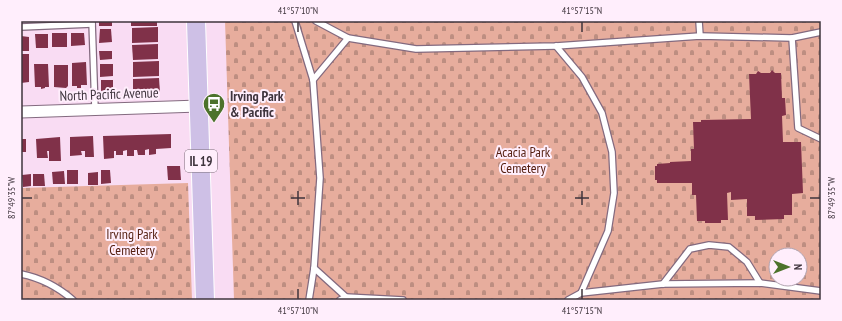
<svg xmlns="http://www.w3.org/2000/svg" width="842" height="321" viewBox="0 0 842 321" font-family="'PT Sans Narrow',sans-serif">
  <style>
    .cemetery { fill: url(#cemetery-stones); fill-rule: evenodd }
    .building { fill: #803149 }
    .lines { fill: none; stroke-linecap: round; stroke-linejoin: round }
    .service-casing { stroke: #836a7f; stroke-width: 8 }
    .minor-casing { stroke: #836a7f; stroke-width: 13 }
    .primary-casing { stroke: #fff; stroke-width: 20 }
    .service { stroke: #fff; stroke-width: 5.5 }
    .minor { stroke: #fff; stroke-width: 11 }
    .primary { stroke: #cec0e6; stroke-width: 18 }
    .ticks { fill: none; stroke: #3f343d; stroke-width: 1.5 }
    .labels { text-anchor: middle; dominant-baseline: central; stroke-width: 4; stroke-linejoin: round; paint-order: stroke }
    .shield { fill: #ffeefc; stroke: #796c76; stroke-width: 1 }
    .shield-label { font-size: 13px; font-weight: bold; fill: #3f343d }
    .street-label { font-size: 14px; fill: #3f343d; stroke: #ffeefc }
    .poi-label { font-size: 14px; font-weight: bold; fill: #3f343d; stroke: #ffeefc; text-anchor: start }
    .park-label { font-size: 14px; fill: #531d0e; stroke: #ffeefc }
    .neatline { fill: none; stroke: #3f343d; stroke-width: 1.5 }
    .ticks-label { font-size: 10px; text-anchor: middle; fill: #3f343d }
  </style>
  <defs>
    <pattern id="cemetery-stones" width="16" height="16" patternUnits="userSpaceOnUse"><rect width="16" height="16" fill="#e7ad9d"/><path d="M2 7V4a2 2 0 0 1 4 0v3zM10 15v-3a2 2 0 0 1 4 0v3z" fill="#bd8e81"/></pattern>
  </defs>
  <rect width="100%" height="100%" fill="#f9dcf3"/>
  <g class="cemetery">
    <path d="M 225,21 L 821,21 L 821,300 L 234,300 ZM 776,255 L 800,255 L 800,279 L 776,279 Z"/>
    <polygon points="188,183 192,300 21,300 21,188"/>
  </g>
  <g class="building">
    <rect x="99" y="21" width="13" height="5"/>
    <rect x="131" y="21" width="26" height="5"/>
    <polygon points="158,27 158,42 132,43 132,28"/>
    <polygon points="100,29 111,29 112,42 99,43"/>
    <rect x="52" y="33" width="15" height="14"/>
    <polygon points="71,33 84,33 85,45 71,46"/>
    <polygon points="35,34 48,34 48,48 36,48"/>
    <polygon points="21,36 29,37 29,51 21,51"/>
    <polygon points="158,44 158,59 133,60 132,45"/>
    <polygon points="99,51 112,51 112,59 100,60"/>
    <polygon points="21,54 29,54 29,82 21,83"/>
    <polygon points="159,61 159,76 133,77 133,62"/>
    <polygon points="86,62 87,85 81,85 81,88 77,88 77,86 72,86 72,63"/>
    <polygon points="34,64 48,64 49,87 45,87 45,88 41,89 41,87 35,87"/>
    <polygon points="100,64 113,64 113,76 100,77"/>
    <polygon points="54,65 68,65 68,86 66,88 54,87"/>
    <polygon points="772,70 775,73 781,73 782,98 785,98 786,115 782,116 783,142 801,142 803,193 792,194 792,215 784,215 784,219 755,220 755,216 747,216 747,199 731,200 731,192 727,193 728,220 721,220 721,223 705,223 705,221 697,221 696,195 692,195 692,183 657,183 657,180 655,180 655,166 657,166 657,164 670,163 670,162 691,161 691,149 694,149 693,122 701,122 701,120 751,119 749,74 756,74 758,71 761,73 770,73"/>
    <polygon points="159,78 160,93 133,93 133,79"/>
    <rect x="101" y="80" width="12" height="13"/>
    <polygon points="171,134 171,148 156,149 156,154 149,155 149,149 145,150 145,155 138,155 137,150 134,150 134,156 127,156 127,150 123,151 123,155 116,155 116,151 114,151 114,158 104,159 103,136"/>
    <polygon points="93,136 94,157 85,157 85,151 81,151 82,155 70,156 70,137"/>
    <polygon points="60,137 61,161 49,161 49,151 47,151 48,158 37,158 36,139"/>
    <rect x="21" y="139" width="5" height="13"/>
    <polygon points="167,166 180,166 181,180 168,180"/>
    <rect x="67" y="170" width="11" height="14"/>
    <polygon points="101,170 110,170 111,183 101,184"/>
    <polygon points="64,171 65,184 53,184 52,172"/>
    <polygon points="98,172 98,185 88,185 88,173"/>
    <polygon points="31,174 31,186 23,187 22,175"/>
    <polygon points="33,174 44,174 45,186 33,186"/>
  </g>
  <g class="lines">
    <g class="service-casing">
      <g id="service">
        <polyline points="92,21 95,109"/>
        <polyline points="295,21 313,80 320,178 314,268 309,300"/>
        <polyline points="316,21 348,38 416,49 556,46 700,36 792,38 821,32"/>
        <polyline points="699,21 700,36"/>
        <polyline points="21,27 92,24"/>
        <polyline points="792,38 798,128 821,139"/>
        <polyline points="556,46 582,77 602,113 612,152 614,193 608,231 581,293"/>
        <polyline points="313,80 348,38"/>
        <polyline points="314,268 346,297"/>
        <path d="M 21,274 C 41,278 58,287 73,300"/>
        <polyline points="663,284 690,249 709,245 729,247 747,262 760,283"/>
        <polyline points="340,300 346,297 403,300"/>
        <polyline points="568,300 581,293 663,284 760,283 821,291"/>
      </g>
    </g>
    <g class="minor-casing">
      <polyline id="minor" points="21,112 199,106"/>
    </g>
    <g class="primary-casing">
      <polyline id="primary" points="196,21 205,300"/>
    </g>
    <use href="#service" class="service"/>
    <use href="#minor" class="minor"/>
    <use href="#primary" class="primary"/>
  </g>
  <path class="ticks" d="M 298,22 L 298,32M 582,22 L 582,32M 298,191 L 298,205M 582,191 L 582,205M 22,198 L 32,198M 291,198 L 305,198M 575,198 L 589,198M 810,198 L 820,198M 298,289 L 298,299M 582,289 L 582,299"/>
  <defs>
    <g id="bus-pin" transform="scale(1.15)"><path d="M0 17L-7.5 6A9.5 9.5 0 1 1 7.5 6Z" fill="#4c722b" stroke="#ffeefc"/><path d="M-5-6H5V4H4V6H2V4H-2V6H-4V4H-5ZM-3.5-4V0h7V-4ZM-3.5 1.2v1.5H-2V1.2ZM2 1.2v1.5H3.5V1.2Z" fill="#fff"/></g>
  </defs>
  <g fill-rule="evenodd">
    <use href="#bus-pin" x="214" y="104"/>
  </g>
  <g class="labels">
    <rect class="shield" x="185" y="150" width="32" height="22" rx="3"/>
    <g class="shield-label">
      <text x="201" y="161">IL 19</text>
    </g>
    <g class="street-label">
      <text transform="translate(109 94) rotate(-2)">North Pacific Avenue</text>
    </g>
    <g class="poi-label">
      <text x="230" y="96">Irving Park<tspan x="230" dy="16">&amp; Pacific</tspan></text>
    </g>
    <g class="park-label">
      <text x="523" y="152">Acacia Park<tspan x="523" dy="16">Cemetery</tspan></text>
      <text x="132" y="234">Irving Park<tspan x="132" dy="16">Cemetery</tspan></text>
    </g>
  </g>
  <rect width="842" height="321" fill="none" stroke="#ffeefc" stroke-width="44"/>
  <g transform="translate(788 267) rotate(90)"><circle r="19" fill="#ffeefc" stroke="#b2a4b0"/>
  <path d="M0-3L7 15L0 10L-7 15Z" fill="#4c722b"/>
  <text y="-6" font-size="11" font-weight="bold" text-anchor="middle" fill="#3f343d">N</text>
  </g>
  <rect x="22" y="22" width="798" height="277" class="neatline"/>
  <g class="ticks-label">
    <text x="298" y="14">41°57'10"N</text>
    <text x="582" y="14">41°57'15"N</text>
    <text transform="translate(831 198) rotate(-90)" y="4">87°49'35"W</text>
    <text transform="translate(11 198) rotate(-90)" y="4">87°49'35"W</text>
    <text x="298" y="314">41°57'10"N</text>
    <text x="582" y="314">41°57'15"N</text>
  </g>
</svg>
